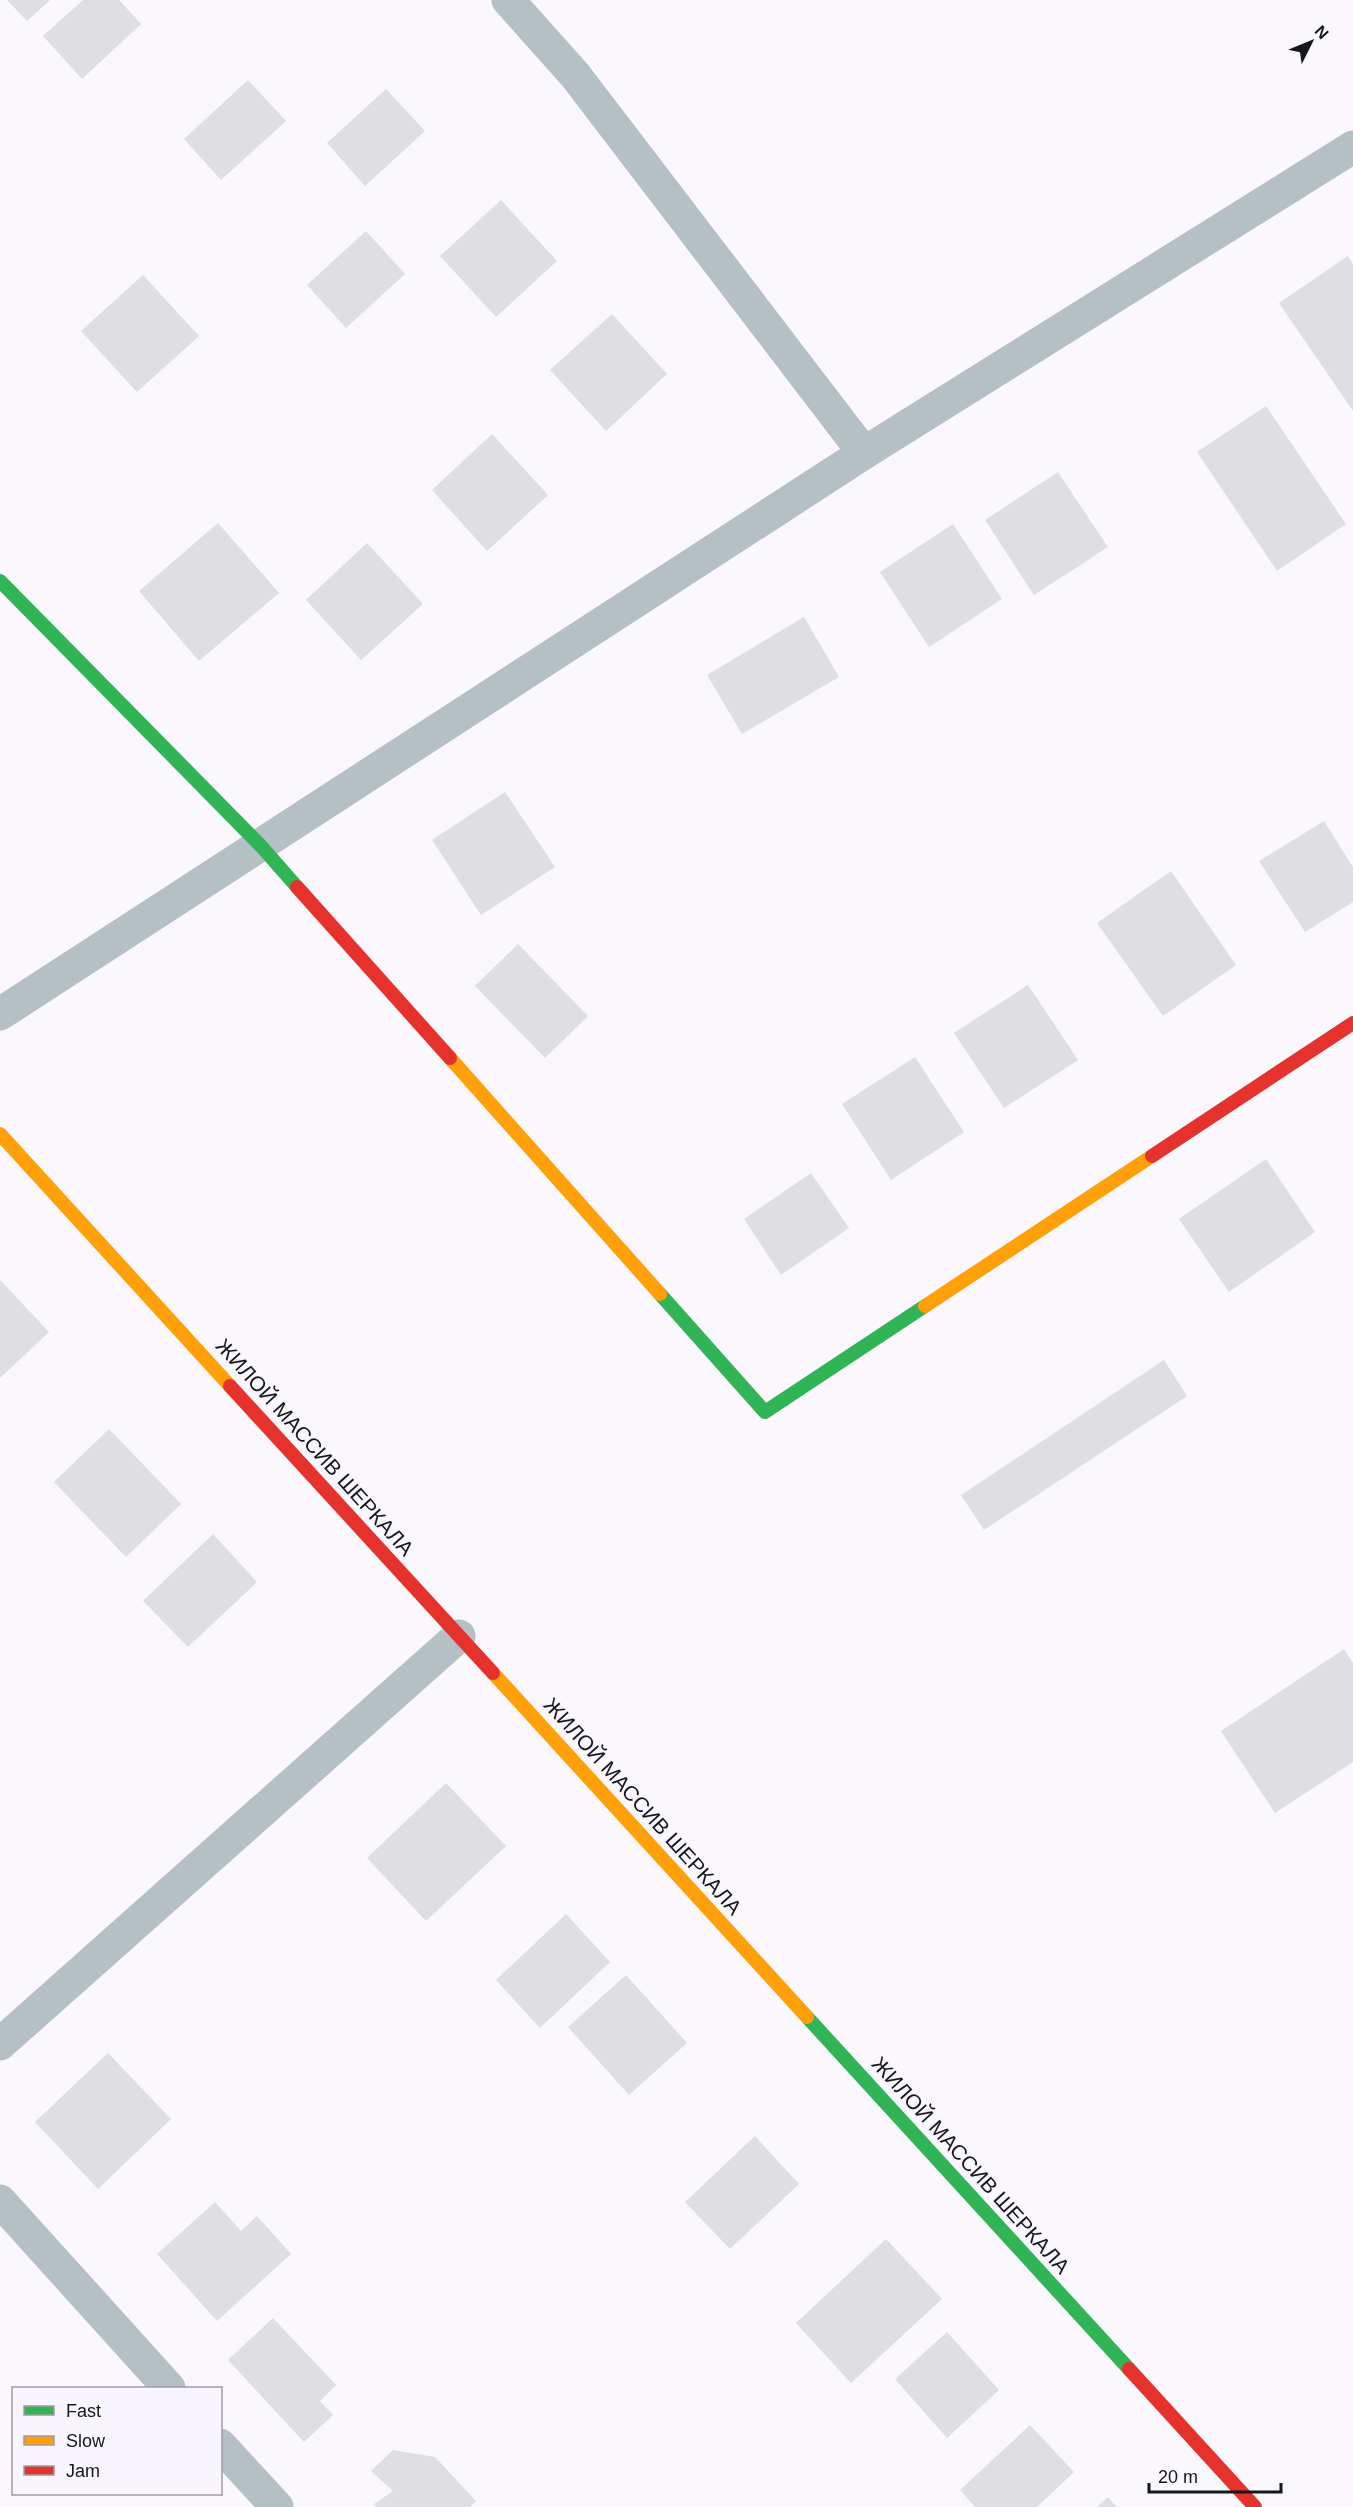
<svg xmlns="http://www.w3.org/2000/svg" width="1353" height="2507" viewBox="0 0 1353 2507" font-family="Arial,sans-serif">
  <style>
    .building { fill: #dfdee2 }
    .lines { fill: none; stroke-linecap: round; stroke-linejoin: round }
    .street { stroke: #b5c0c4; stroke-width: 33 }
    .fast { stroke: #30b455; stroke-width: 14 }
    .slow { stroke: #ff9f0a; stroke-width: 14 }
    .jam { stroke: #e5322d; stroke-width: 14 }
    .labels { text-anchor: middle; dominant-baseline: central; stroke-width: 4.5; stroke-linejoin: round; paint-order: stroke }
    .street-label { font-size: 21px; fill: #171619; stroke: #f9f5ff }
  </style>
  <rect width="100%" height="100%" fill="#faf7fd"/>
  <g class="building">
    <polygon points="7,0 50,0 27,21"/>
    <polygon points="83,0 119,0 141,24 82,79 43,36"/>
    <polygon points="248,80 286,121 221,180 184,139"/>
    <polygon points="386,89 425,131 365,186 327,143"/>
    <polygon points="501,200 557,261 496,317 440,256"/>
    <polygon points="366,231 405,274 346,328 307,285"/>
    <polygon points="1348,256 1353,264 1353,411 1279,303"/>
    <polygon points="143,275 199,336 137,392 81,331"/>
    <polygon points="612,314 667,374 606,431 550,370"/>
    <polygon points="1266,406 1346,524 1277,571 1197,452"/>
    <polygon points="492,434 548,495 487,551 432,490"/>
    <polygon points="1058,472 1108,547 1034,595 985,520"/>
    <polygon points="218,523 279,593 199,661 139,591"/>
    <polygon points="953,524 1002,599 929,647 880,572"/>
    <polygon points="367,543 423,604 361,660 306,600"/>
    <polygon points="804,617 839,677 742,734 707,675"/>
    <polygon points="505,792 555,867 481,915 432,840"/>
    <polygon points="1324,821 1353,867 1353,902 1305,932 1259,861"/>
    <polygon points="1171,871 1236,965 1163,1016 1097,923"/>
    <polygon points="518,944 588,1016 545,1058 475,986"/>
    <polygon points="1028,985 1078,1060 1004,1108 954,1033"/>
    <polygon points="915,1057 964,1132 891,1180 842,1104"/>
    <polygon points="1266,1159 1315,1232 1229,1292 1179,1219"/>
    <polygon points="811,1173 849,1228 781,1275 744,1219"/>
    <polygon points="0,1280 49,1332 0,1378"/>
    <polygon points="1164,1360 1187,1396 984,1530 961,1495"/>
    <polygon points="109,1429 181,1504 126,1557 54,1482"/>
    <polygon points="213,1534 257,1582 188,1647 143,1601"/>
    <polygon points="1344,1649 1353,1663 1353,1762 1275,1813 1221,1731"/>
    <polygon points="446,1783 506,1846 426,1921 367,1858"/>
    <polygon points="566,1914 610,1962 540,2028 496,1980"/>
    <polygon points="626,1975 687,2043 629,2095 568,2027"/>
    <polygon points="108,2053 171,2119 98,2189 35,2122"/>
    <polygon points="755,2136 799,2184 730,2249 685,2202"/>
    <polygon points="215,2202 241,2231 257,2216 291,2254 217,2321 157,2254"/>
    <polygon points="886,2239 942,2299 851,2383 796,2323"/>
    <polygon points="273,2318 336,2385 320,2401 333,2415 304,2442 228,2360"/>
    <polygon points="947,2332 999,2390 947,2438 895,2379"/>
    <polygon points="1030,2425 1074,2472 1037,2507 975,2507 960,2490"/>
    <polygon points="393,2450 435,2457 476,2501 470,2507 376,2507 374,2504 393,2491 371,2471"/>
    <polygon points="1108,2497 1117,2507 1097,2507"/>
  </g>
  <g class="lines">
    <g class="street">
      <polyline points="508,0 575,75 864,453"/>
      <polyline points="0,1014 864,453 1353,147"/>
      <polyline points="0,2044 459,1636"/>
      <polyline points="0,2201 169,2388"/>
      <polyline points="220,2445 277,2507"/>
    </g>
    <g class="fast">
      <polyline points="0,581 261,846 297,887"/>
      <polyline points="660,1294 765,1412 925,1306"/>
      <polyline points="807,2017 1129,2369"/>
    </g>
    <g class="slow">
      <polyline points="450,1058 660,1294"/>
      <polyline points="0,1134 230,1386"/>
      <polyline points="925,1306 1152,1156"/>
      <polyline points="493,1673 807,2017"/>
    </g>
    <g class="jam">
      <polyline points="297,887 450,1058"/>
      <polyline points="1152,1156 1353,1023"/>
      <polyline points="230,1386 493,1673"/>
      <polyline points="1129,2369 1255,2507"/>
    </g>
  </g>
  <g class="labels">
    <g class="street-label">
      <text transform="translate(315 1447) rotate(48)">ЖИЛОЙ МАССИВ ШЕРКАЛА</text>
      <text transform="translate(643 1806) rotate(48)">ЖИЛОЙ МАССИВ ШЕРКАЛА</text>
      <text transform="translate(971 2165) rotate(48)">ЖИЛОЙ МАССИВ ШЕРКАЛА</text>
    </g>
  </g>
  <rect x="12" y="2387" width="210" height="108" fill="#f9f5ff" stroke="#9f9ca3" stroke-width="1.5"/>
  <rect x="24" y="2406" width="30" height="9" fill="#30b455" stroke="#9f9ca3" stroke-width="1.5"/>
  <text x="66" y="2417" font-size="18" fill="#171619">Fast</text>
  <rect x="24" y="2436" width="30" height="9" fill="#ff9f0a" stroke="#9f9ca3" stroke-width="1.5"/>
  <text x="66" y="2447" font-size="18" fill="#171619">Slow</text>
  <rect x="24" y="2466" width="30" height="9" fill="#e5322d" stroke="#9f9ca3" stroke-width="1.5"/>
  <text x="66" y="2477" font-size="18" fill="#171619">Jam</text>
  <g transform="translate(1311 42) rotate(47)" stroke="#f9f5ff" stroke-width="4.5" paint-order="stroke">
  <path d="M0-4.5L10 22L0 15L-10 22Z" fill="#171619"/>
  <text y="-9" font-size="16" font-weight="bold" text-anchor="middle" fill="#171619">N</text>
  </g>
  <path d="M1149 2483v9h132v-9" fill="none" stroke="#171619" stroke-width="3"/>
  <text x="1158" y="2483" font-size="18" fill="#171619" stroke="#f9f5ff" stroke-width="4.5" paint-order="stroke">20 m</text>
</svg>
